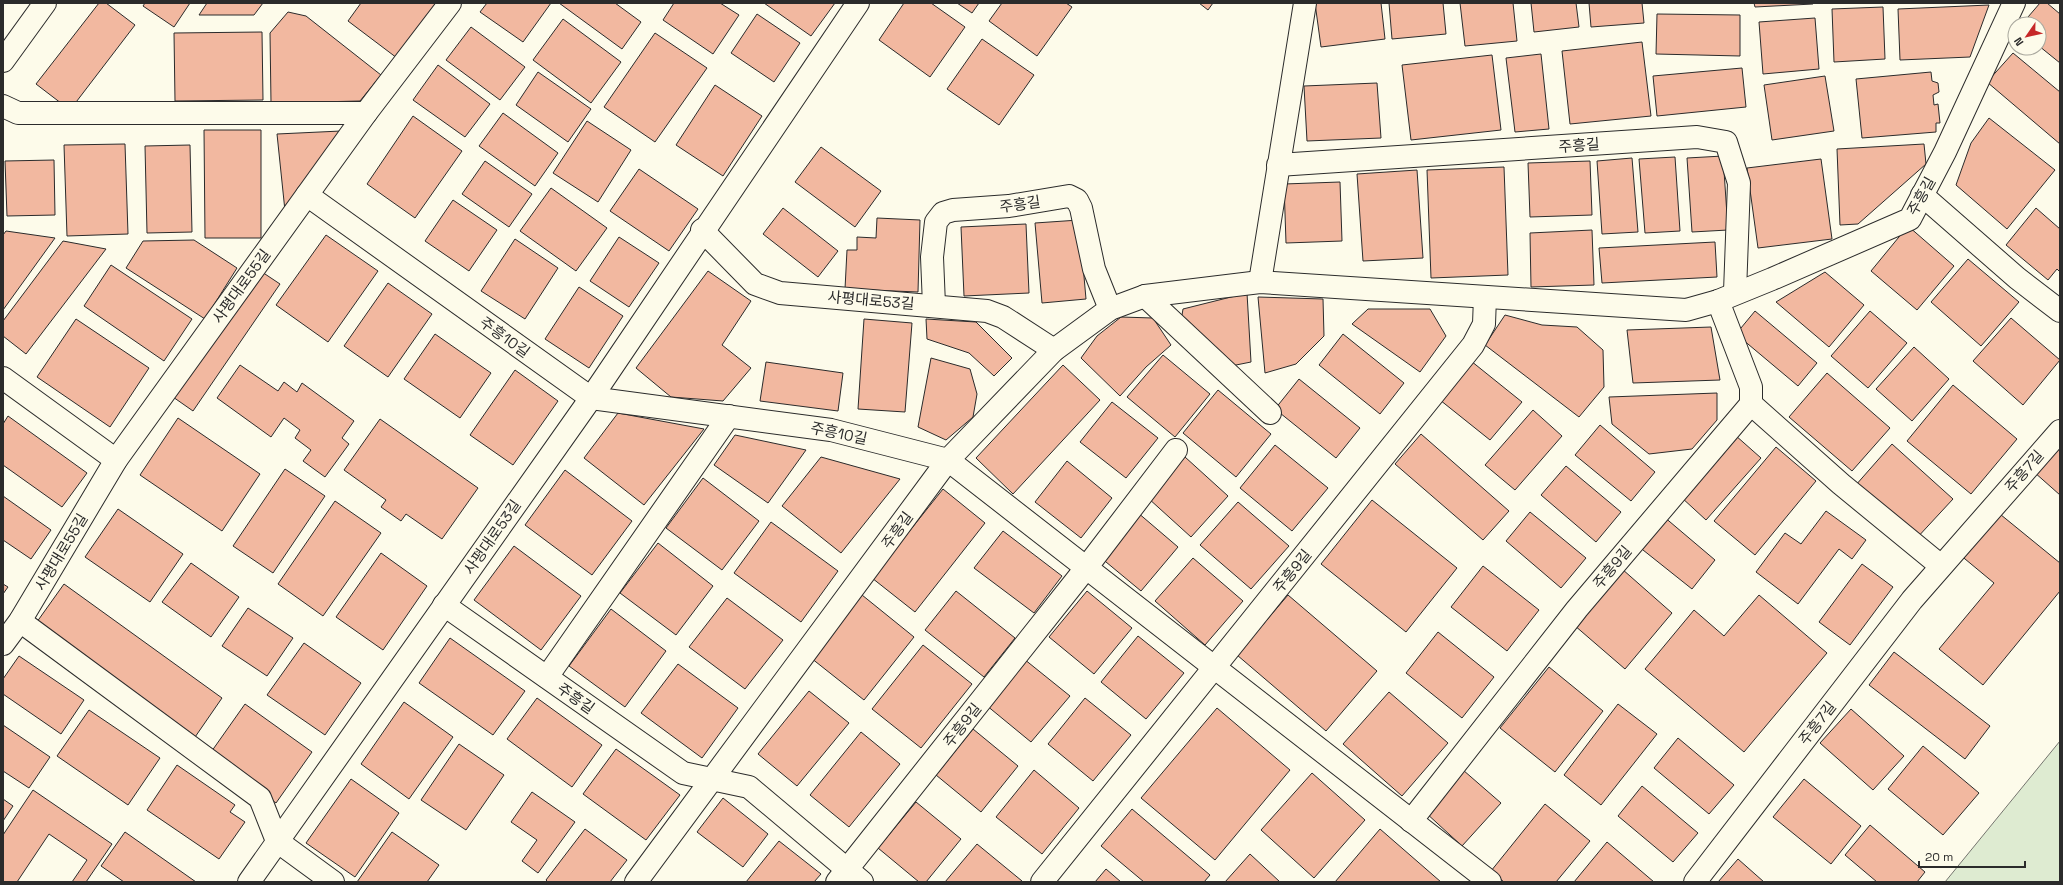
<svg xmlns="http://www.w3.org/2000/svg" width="2063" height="885" viewBox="0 0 2063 885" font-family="'Space Grotesk','Noto Sans KR',sans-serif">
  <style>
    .green { fill: #deebd1; stroke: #74746e }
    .building { fill: #f2b8a0; stroke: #2b2b2b }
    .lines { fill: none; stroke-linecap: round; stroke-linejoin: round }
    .minor-casing { stroke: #2b2b2b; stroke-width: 24 }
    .minor { stroke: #fdfbea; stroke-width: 22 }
    .labels { text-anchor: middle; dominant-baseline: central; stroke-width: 3; stroke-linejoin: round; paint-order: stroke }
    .street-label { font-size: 15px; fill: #2b2b2b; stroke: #fdfbea }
  </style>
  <rect width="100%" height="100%" fill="#fdfbea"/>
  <polygon class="green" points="2060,741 2060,882 1945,882"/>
  <g class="building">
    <polygon points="99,3 106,3 135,25 70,110 36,84"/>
    <polygon points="145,3 190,3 174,27 143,6"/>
    <polygon points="207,3 263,3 254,15 199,15"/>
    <polygon points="361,3 438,3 397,58 348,21"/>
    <polygon points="487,3 551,3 523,42 480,12"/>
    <polygon points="559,3 615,3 641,22 622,49"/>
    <polygon points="674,3 720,3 739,15 713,54 663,20"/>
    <polygon points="764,3 835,3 811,36"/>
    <polygon points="904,3 931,3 965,27 930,77 879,40"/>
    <polygon points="957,3 979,3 972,13"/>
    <polygon points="1002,3 1066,3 1072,7 1037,56 989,21"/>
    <polygon points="1199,3 1213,3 1208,10"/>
    <polygon points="1315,3 1381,3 1385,39 1321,47"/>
    <polygon points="1389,3 1443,3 1446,34 1392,39"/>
    <polygon points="1460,3 1513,3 1517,41 1465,46"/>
    <polygon points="1531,3 1576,3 1579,27 1534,32"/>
    <polygon points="1589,3 1642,3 1644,23 1591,27"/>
    <polygon points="1754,3 1813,3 1813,4 1755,7"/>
    <polygon points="2040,3 2047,3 2060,14 2060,63 2039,46 2039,24 2022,24"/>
    <polygon points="1989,5 1970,57 1900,60 1898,9"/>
    <polygon points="1883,7 1885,59 1834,62 1832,9"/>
    <polygon points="288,12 306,16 381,75 360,101 271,103 270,33"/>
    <polygon points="757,14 800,43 774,82 731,53"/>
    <polygon points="1657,14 1740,15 1740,56 1656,54"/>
    <polygon points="1815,18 1819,69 1763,74 1759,22"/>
    <polygon points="563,19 621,62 591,103 533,60"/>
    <polygon points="471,27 525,67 500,100 446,60"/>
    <polygon points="262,32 263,100 175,101 174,33"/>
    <polygon points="655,33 707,68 655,142 604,107"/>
    <polygon points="982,39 1034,75 999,125 947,89"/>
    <polygon points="1642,42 1651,116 1570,124 1562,51"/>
    <polygon points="2013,53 2060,92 2060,144 1987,82"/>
    <polygon points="1541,54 1549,129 1515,132 1506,58"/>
    <polygon points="1492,55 1501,130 1411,140 1402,65"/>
    <polygon points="438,65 490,104 465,137 413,100"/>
    <polygon points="1742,68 1746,107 1657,116 1653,76"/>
    <polygon points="538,72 591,109 568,142 516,105"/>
    <polygon points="1931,72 1932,81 1938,83 1939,92 1933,95 1934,105 1938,104 1940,123 1936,123 1936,132 1862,138 1856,79"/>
    <polygon points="1825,76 1834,131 1772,140 1764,85"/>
    <polygon points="1377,83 1381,138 1307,141 1304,86"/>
    <polygon points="715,85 762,116 723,176 676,145"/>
    <polygon points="503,113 558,153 535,186 479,146"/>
    <polygon points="413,116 462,151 415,218 367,184"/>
    <polygon points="1989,118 2055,170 2007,229 1956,185 1971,143"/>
    <polygon points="587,121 631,150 598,202 553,173"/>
    <polygon points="204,130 261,130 261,238 205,238"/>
    <polygon points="341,131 285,211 277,134"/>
    <polygon points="125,144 128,234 67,236 64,145"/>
    <polygon points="1924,144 1926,164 1858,224 1840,225 1837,149"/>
    <polygon points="190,145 192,232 147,233 145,146"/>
    <polygon points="821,147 881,191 855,227 795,182"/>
    <polygon points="1723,156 1728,230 1692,232 1687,158"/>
    <polygon points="1675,157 1680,231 1645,233 1639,159"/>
    <polygon points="1632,158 1638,232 1602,234 1597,161"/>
    <polygon points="1821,159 1832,239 1758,248 1747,168"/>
    <polygon points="54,160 55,215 7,216 5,161"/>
    <polygon points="485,161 532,194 509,227 462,194"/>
    <polygon points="1590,161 1592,215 1530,217 1528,163"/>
    <polygon points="1504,167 1508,275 1431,278 1427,170"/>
    <polygon points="639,169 698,209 669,251 610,211"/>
    <polygon points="1417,170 1423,258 1363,261 1357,174"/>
    <polygon points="1340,182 1342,241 1286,243 1284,184"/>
    <polygon points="551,188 607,228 576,271 520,231"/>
    <polygon points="453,200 497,230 469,271 425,241"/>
    <polygon points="783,208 838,251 818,277 763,234"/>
    <polygon points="2036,208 2060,229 2060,272 2057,269 2048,280 2006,245"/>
    <polygon points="877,218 920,220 918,292 845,289 847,250 857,250 857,237 876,238"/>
    <polygon points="1079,220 1086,299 1042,303 1035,223"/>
    <polygon points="1026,224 1029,293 964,296 961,227"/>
    <polygon points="1908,226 1954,266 1917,310 1871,271"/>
    <polygon points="1592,230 1594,285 1531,287 1530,233"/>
    <polygon points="6,231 55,238 3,310 3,235"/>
    <polygon points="326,235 378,271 328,342 276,305"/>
    <polygon points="619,237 659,263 629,307 590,281"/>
    <polygon points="515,239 558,268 525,319 481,291"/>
    <polygon points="194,240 237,268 205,319 126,268 143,241"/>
    <polygon points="63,241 106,249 26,354 3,336 3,321"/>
    <polygon points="1715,242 1717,277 1602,283 1599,248"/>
    <polygon points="1968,259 2019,302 1981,346 1931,302"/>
    <polygon points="111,265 192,319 164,361 84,306"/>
    <polygon points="259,270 280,284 193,411 173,397"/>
    <polygon points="708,271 751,301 722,345 751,368 723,401 671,397 636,368"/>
    <polygon points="1825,272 1864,305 1829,347 1776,302"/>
    <polygon points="388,283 432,314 388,377 344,346"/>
    <polygon points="579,287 623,316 589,368 545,339"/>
    <polygon points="1247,293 1251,362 1231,366 1181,321 1183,309"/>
    <polygon points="1258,297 1323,299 1324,336 1296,364 1265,373"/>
    <polygon points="1368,309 1430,309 1446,336 1420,372 1352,324"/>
    <polygon points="1755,311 1817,363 1798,386 1736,334"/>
    <polygon points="1870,311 1907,343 1868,388 1831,356"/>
    <polygon points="1505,315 1542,325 1577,327 1603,350 1604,387 1579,417 1485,345"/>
    <polygon points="1121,317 1153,318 1171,345 1146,367 1120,396 1081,358 1097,336"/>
    <polygon points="2011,318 2060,360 2023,405 1973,361"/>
    <polygon points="76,319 149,368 110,427 37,377"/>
    <polygon points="864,319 912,323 905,412 858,409"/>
    <polygon points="926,319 976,322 1012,358 994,376 969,353 927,339"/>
    <polygon points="1711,327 1720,380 1633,383 1627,330"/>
    <polygon points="435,334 491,373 460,418 404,379"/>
    <polygon points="1343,334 1404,383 1380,414 1319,365"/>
    <polygon points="1914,347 1949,379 1912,421 1876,389"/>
    <polygon points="1163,355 1210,394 1175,437 1127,397"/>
    <polygon points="931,358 970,369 977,394 973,417 946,440 918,427"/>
    <polygon points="1471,361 1522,402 1490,440 1440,400"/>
    <polygon points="766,362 843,373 838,411 760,401"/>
    <polygon points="240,365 278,391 284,382 297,392 302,383 354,421 342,438 349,444 325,477 303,461 311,450 295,438 300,430 284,418 271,437 217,398"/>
    <polygon points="1063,365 1100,400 1013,494 976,458"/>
    <polygon points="515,370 558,401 513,465 470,435"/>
    <polygon points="1827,373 1890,428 1852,471 1789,417"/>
    <polygon points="1299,379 1360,428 1336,458 1275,409"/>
    <polygon points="1953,385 2017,439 1971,494 1907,441"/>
    <polygon points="1218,390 1271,434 1236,477 1183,433"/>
    <polygon points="1717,393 1717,420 1692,449 1649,454 1612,424 1609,397"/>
    <polygon points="1112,402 1158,438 1126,478 1080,442"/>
    <polygon points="1533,410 1562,436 1515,490 1485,465"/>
    <polygon points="618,413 704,429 644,505 584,458"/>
    <polygon points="8,416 87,473 62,507 3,465 3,424"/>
    <polygon points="178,418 260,474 222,531 140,475"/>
    <polygon points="380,419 478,488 442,539 406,514 401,521 381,507 386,500 344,470"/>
    <polygon points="1600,425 1655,472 1631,501 1575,455"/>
    <polygon points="1421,434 1509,511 1483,540 1395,464"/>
    <polygon points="735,435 806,450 768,503 714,465"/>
    <polygon points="1735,435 1761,458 1706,520 1681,497"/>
    <polygon points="2060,441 2060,495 2034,472"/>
    <polygon points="1892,444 1953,499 1915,540 1855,486"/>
    <polygon points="1275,445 1328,488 1292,531 1240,488"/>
    <polygon points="1776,447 1816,481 1755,555 1714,521"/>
    <polygon points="821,457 900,479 841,553 782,506"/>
    <polygon points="1185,457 1228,496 1191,537 1148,498"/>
    <polygon points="1067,461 1112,498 1081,538 1035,502"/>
    <polygon points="1566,466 1621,512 1596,542 1541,495"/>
    <polygon points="285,469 325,496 273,573 233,546"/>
    <polygon points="565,470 632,521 592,575 525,525"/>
    <polygon points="703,478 759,521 722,570 666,528"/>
    <polygon points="943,489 985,523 915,612 872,578"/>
    <polygon points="3,496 51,530 31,559 3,540"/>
    <polygon points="1372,500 1457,568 1406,632 1321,564"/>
    <polygon points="335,501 381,533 323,616 278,584"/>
    <polygon points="1238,502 1289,546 1251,589 1200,545"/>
    <polygon points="118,509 183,554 150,602 85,557"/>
    <polygon points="1995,510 2060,563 2060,591 1983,685 1939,649 1994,583 1959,554"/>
    <polygon points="1826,511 1866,540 1852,559 1839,549 1798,604 1756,572 1785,533 1801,544"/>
    <polygon points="1137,512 1178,547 1141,591 1100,557"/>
    <polygon points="1530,512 1586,558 1561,588 1506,541"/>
    <polygon points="1663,516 1715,560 1692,589 1638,546"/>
    <polygon points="771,522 838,571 801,622 734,573"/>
    <polygon points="1003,531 1062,576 1034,613 974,568"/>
    <polygon points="658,543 713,586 676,635 620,593"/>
    <polygon points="514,546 581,596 541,650 474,600"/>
    <polygon points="381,553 427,586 383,650 336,617"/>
    <polygon points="1193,558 1243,601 1205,645 1155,601"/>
    <polygon points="191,563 239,597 211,637 162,602"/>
    <polygon points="1862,564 1893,587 1850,645 1819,622"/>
    <polygon points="1483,566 1539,610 1507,651 1451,607"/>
    <polygon points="1622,569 1672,613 1625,669 1574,625"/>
    <polygon points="3,584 8,587 3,594"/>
    <polygon points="64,584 222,698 193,740 34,626"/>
    <polygon points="956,591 1015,638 984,677 925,630"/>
    <polygon points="1087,591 1132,628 1094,674 1049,637"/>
    <polygon points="862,595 914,637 864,700 811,658"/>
    <polygon points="1288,595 1377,671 1326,731 1237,655"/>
    <polygon points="1759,595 1827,653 1744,752 1645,669 1694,610 1724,636"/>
    <polygon points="727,598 783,640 745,689 689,647"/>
    <polygon points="248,608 293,638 267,676 222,646"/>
    <polygon points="611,609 666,651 625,707 569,666"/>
    <polygon points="1438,632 1494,677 1462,718 1406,673"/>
    <polygon points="1138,636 1184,673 1146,719 1101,682"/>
    <polygon points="450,638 525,691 493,735 419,683"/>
    <polygon points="304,643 361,683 325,735 267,695"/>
    <polygon points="923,645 972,684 921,748 872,709"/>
    <polygon points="1894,652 1990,726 1965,759 1869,685"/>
    <polygon points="19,656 84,700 61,734 3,694 3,679"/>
    <polygon points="1024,659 1070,696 1031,742 986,705"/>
    <polygon points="678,664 738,708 702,758 641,713"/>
    <polygon points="1549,667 1603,711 1555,772 1500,728"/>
    <polygon points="809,691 849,723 797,786 758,754"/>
    <polygon points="1389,692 1448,743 1402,796 1343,744"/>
    <polygon points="537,698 602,745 572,787 507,739"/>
    <polygon points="1085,698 1131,735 1093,781 1048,744"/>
    <polygon points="404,702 453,737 409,799 361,764"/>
    <polygon points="245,704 312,752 276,803 209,755"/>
    <polygon points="1618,704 1657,734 1601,805 1564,775"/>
    <polygon points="1217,708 1290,770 1215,860 1141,798"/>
    <polygon points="1851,709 1904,756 1873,790 1820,743"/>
    <polygon points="89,710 160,758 128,805 57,756"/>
    <polygon points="3,725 50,757 29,788 3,771"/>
    <polygon points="973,729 1018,766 981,812 936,775"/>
    <polygon points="861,732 900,764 849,827 810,795"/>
    <polygon points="1678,738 1734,785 1709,814 1654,768"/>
    <polygon points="459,744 504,775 466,830 421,800"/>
    <polygon points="1923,746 1979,793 1943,835 1888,789"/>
    <polygon points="616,749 680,795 646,840 583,794"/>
    <polygon points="177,765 235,805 230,812 245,822 219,859 147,810"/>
    <polygon points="1034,770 1079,808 1042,854 996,817"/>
    <polygon points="1463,770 1501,803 1462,846 1425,812"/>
    <polygon points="1312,773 1365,820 1314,878 1261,830"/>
    <polygon points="351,779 399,813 355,877 306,843"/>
    <polygon points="1804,779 1861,826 1831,864 1773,817"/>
    <polygon points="1642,786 1698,833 1673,862 1618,816"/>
    <polygon points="33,790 112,844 86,882 72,882 87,860 49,834 17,882 3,882 3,835"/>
    <polygon points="532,792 575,822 538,873 522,861 537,840 511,822"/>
    <polygon points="723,798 768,834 743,867 697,832"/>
    <polygon points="3,799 13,806 3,821"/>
    <polygon points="916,802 961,839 926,882 919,882 878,848"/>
    <polygon points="1545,804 1590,841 1556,882 1504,882 1491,871"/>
    <polygon points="1132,809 1210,875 1204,882 1144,882 1101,846"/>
    <polygon points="1870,825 1925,872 1917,882 1877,882 1845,855"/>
    <polygon points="585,829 627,860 610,882 548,882 546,880"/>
    <polygon points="1380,829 1441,882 1335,882"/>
    <polygon points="125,832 196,882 124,882 101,866"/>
    <polygon points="392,832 439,865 427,882 357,882"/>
    <polygon points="779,841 821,874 814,882 746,882"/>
    <polygon points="1607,842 1654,882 1574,882"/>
    <polygon points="977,844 1022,881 1021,882 945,882"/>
    <polygon points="1250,854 1280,882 1225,882"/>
    <polygon points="1738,859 1764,882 1718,882"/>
    <polygon points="1106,869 1121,882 1095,882"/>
  </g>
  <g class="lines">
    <g class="minor-casing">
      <g id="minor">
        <polyline points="3,61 45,3"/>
        <polyline points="3,106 18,113 366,113"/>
        <polyline points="1278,165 1697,137 1726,142 1739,183 1735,292"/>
        <polyline points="307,195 591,398 831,430 948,460 1490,882"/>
        <polyline points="1922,195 2017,278 2060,311"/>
        <polyline points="702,230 755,284 780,293 987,311 1003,317 1054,350"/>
        <polyline points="1260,282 1305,3"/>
        <polyline points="1145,296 1270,413"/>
        <polyline points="934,305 932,257 936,222 943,213 953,210 1009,206 1069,196 1077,200 1081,208 1094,269 1110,309"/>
        <polyline points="3,378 116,460"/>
        <polyline points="1751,404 1841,484 1941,566"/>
        <polyline points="444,605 683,773 749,787 862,882"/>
        <polyline points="20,621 260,798 277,841 333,882"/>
        <polyline points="3,644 20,621 116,460 366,113 450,3"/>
        <polyline points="547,677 729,416"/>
        <polyline points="1411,821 1577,609 1751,404 1751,387 1718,301"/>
        <polyline points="249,882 591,398 858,3"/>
        <polyline points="636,882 948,460 1054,350 1110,309 1145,296 1260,282 1686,310 1718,301 1772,279 1910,219 1945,152 2014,3"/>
        <polyline points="837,882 1086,568 1176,450"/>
        <polyline points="1042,882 1473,345 1484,324 1485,297"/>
        <polyline points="1695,882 1912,600 2060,431"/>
      </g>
    </g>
    <use href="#minor" class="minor"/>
  </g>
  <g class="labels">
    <g class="street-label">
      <text transform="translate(1579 145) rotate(-4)">주흥길</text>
      <text transform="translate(1921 196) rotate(-61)">주흥길</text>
      <text transform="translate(1020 204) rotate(-8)">주흥길</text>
      <text transform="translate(241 286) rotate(-54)">사평대로55길</text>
      <text transform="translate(871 300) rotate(5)">사평대로53길</text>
      <text transform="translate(505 337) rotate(36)">주흥10길</text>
      <text transform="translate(839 433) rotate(12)">주흥10길</text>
      <text transform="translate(2024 471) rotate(-49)">주흥7길</text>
      <text transform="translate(897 530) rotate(-54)">주흥길</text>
      <text transform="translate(492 537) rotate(-55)">사평대로53길</text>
      <text transform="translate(61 552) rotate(-59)">사평대로55길</text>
      <text transform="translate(1612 567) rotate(-50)">주흥9길</text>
      <text transform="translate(1292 571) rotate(-51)">주흥9길</text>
      <text transform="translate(576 698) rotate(35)">주흥길</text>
      <text transform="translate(1817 723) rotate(-52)">주흥7길</text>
      <text transform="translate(962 725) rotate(-52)">주흥9길</text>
    </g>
  </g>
  <rect width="2063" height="885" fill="none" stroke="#2b2b2b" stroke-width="8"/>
  <g transform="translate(2027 36) rotate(236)"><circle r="19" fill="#fdfbea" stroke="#a9a89e"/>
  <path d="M0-3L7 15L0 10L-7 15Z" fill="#c62828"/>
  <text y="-6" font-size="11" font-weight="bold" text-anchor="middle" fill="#2b2b2b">N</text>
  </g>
  <path d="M1919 861v6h106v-6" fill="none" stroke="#2b2b2b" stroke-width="2"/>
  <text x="1925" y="861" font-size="12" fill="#2b2b2b" stroke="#fdfbea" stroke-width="3" paint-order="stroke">20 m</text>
</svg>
